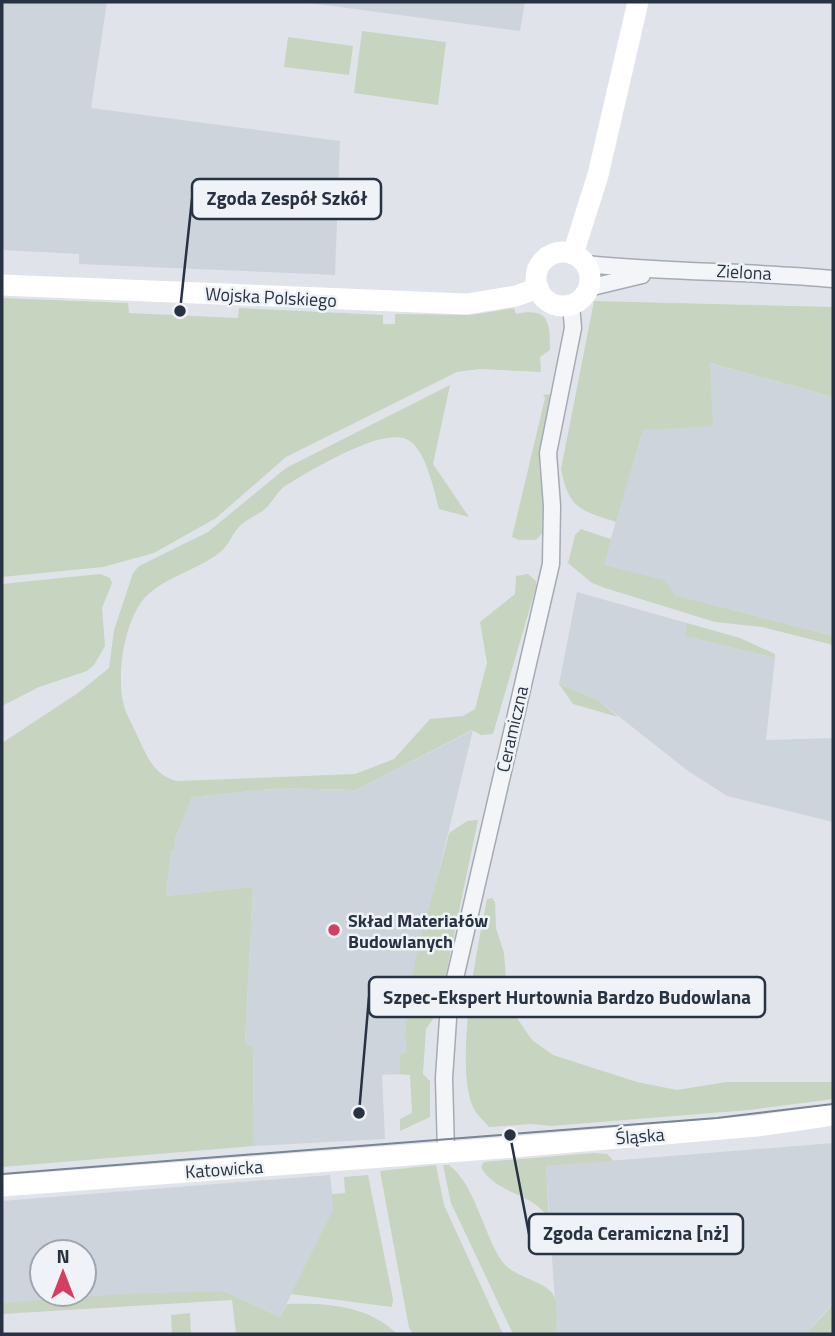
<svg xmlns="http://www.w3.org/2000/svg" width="835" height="1336" viewBox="0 0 835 1336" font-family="'Titillium Web',sans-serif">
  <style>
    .built { fill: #ced4dc; fill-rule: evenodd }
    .green { fill: #c7d4c0 }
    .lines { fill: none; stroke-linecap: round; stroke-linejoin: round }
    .street-casing { stroke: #a5abb4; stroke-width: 19 }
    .street { stroke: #f3f5f8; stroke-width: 16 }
    .secondary { stroke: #fff; stroke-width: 21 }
    .tram { stroke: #788594; stroke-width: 2 }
    .poi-dot { fill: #d53e61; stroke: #eff3f7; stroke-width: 2.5 }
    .labels { text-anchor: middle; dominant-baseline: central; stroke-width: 5; stroke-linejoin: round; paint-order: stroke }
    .street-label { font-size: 18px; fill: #273342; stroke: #eff3f7 }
    .poi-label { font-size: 18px; font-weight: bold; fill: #273342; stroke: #eff3f7; text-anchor: start }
    .leader { fill: none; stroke: #273342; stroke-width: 2.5 }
    .callout-dot { fill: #273342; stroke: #eff3f7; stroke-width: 2.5 }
    .callout { fill: #eff3f7; stroke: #273342; stroke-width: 2.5 }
    .callout-label { font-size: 19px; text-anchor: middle; font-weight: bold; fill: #273342 }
  </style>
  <rect width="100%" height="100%" fill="#e0e4ea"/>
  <g class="built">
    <polygon points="2,2 107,2 91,108 340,141 335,275 79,264 79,254 2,250"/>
    <polygon points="302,2 525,2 520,31"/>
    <polygon points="709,363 833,397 833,636 675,595 663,580 603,565 643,430"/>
    <polygon points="577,592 687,623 686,636 775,658 766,740 833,738 833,822 727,796 688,771 598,700 559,684"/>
    <polygon points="473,730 410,991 407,1052 400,1054 400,1074 382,1075 385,1139 254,1146 253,1046 245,1044 253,887 166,896 171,850 192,797 282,788 356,790"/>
    <polygon points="833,1143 833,1303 806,1334 557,1334 546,1166"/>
    <path d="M 330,1175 L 334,1210 L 280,1317 L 223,1291 L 2,1303 L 2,1201 ZM 42,1252 L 84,1252 L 84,1294 L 42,1294 Z"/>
  </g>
  <g class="green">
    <polygon points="362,31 446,42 438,105 354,93"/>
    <polygon points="288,37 353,46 349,75 284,67"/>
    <path d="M 2,298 L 128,303 L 129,313 L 238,318 L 239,308 L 383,315 L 383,324 L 395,324 L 395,314 L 471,315 L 514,308 L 516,314 C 549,307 550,322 550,350 L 540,357 L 541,372 L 479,369 L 457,372 L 286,457 L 216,518 L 154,553 L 103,567 L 2,577 Z"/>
    <path d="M 594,301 L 833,307 L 833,397 L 710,363 L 713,426 L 643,430 L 616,522 C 580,510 569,509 561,469 Z"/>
    <path d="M 450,385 L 433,464 L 469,517 L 439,509 C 434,490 425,446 406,439 C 379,428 310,471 285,486 C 278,491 274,499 268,506 C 261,514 250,517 242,524 C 232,532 230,545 219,553 C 195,572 158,578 140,604 C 124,628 117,674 123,702 C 125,712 131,722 135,731 C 146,753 152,775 177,781 L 355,774 L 394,759 L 430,719 L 463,716 L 475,709 L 487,663 L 480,622 L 515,594 L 516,576 L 528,574 L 536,581 L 536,587 L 493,734 L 481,735 L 472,730 L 356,790 L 282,788 L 192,797 L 174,842 L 175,849 L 171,850 L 166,896 L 253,887 L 245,1044 L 253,1046 L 254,1146 L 2,1167 L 2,743 L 78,693 L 109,668 L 114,630 L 133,573 L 139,566 L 208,532 L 286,468 Z"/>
    <polygon points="550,394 539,464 546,529 536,540 519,540 512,537 545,398 543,395"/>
    <polygon points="581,529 611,539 604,565 664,580 675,595 833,636 833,645 762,627 715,622 605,588 592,583 568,563 575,535"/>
    <polygon points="100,574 110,578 112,583 102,608 105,646 94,665 87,671 39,687 2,706 2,584"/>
    <polygon points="687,623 740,638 775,654 775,658 685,636"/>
    <polygon points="559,684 598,700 618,717 573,704"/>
    <path d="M 478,820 L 438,1012 L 426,1029 L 423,1074 L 430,1081 L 430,1117 L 400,1131 L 400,1119 L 412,1113 L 410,1075 L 396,1074 L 400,1074 L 400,1054 L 407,1052 C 399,991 435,894 449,833 L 467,821 Z"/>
    <path d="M 492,898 L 495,902 L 496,928 L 504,953 L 508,1005 L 532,1040 L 553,1055 L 637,1082 L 677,1090 L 726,1082 L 833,1082 L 833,1099 L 749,1110 L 551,1126 L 531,1124 L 489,1127 C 483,1120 475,1113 472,1105 C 455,1059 477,949 487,899 Z"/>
    <path d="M 593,1153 L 607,1154 L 614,1161 L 546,1166 L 549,1220 C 535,1192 497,1196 481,1167 L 484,1162 Z"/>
    <polygon points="436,1165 444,1205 503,1334 413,1334 409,1328 380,1171"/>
    <path d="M 443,1165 L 449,1165 C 474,1183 484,1234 501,1260 C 514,1279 546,1280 554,1296 C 558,1306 556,1323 557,1334 L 513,1334 L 451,1203 Z"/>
    <polygon points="368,1175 393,1299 392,1307 291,1294 333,1210 332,1194 345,1193 344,1177"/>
    <path d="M 223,1291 L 280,1317 L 287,1304 C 325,1303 368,1305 397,1334 L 236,1334 L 232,1300 L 2,1314 L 2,1303 L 123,1294 Z"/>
    <polygon points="833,1304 833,1334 806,1334"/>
    <polygon points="190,1313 191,1334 172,1334 171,1315"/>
  </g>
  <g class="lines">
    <g class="street-casing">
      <g id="street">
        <path d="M 587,264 C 669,273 751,271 833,279"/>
        <polyline points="588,288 642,275"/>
        <polyline points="446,1152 444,1078 449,1004 551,564 552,506 548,453 573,328 571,305"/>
      </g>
    </g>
    <use href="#street" class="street"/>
    <g class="secondary">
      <circle cx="563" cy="279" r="27"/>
      <polyline points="573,254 598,175 638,2"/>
      <polyline points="2,285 467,304 516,296 538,288"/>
      <polyline points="2,1186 501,1148 757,1126 833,1115"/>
    </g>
    <polyline class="tram" points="2,1174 717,1118 833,1104"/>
  </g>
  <circle class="poi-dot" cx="334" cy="930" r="7"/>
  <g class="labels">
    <g class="street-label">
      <text transform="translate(744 272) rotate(3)">Zielona</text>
      <text transform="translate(271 297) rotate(3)">Wojska Polskiego</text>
      <text transform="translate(512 729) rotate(-77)">Ceramiczna</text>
      <text transform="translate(640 1136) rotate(-5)">Śląska</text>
      <text transform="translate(224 1169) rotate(-4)">Katowicka</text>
    </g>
    <g class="poi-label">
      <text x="348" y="920">Skład Materiałów<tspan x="348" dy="21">Budowlanych</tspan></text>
    </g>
  </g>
  <path class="leader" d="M180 311L192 199M359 1113L369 997M510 1135L529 1234"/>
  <g class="callout-dot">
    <circle cx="180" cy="311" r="7"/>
    <circle cx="359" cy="1113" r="7"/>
    <circle cx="510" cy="1135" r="7"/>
  </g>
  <g class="callout">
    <rect x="192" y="179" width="189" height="40" rx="7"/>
    <rect x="369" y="977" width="396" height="40" rx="7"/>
    <rect x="529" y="1214" width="214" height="40" rx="7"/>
  </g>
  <g class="callout-label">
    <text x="287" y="205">Zgoda Zespół Szkół</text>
    <text x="567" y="1004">Szpec-Ekspert Hurtownia Bardzo Budowlana</text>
    <text x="636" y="1240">Zgoda Ceramiczna [nż]</text>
  </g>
  <rect width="835" height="1336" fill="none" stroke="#273342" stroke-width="7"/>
  <g transform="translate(63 1273)"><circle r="33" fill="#eff3f7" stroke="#9fa6af" stroke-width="2"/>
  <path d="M0-5L12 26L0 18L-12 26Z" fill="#d53e61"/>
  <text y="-10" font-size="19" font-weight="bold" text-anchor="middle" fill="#273342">N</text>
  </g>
</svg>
